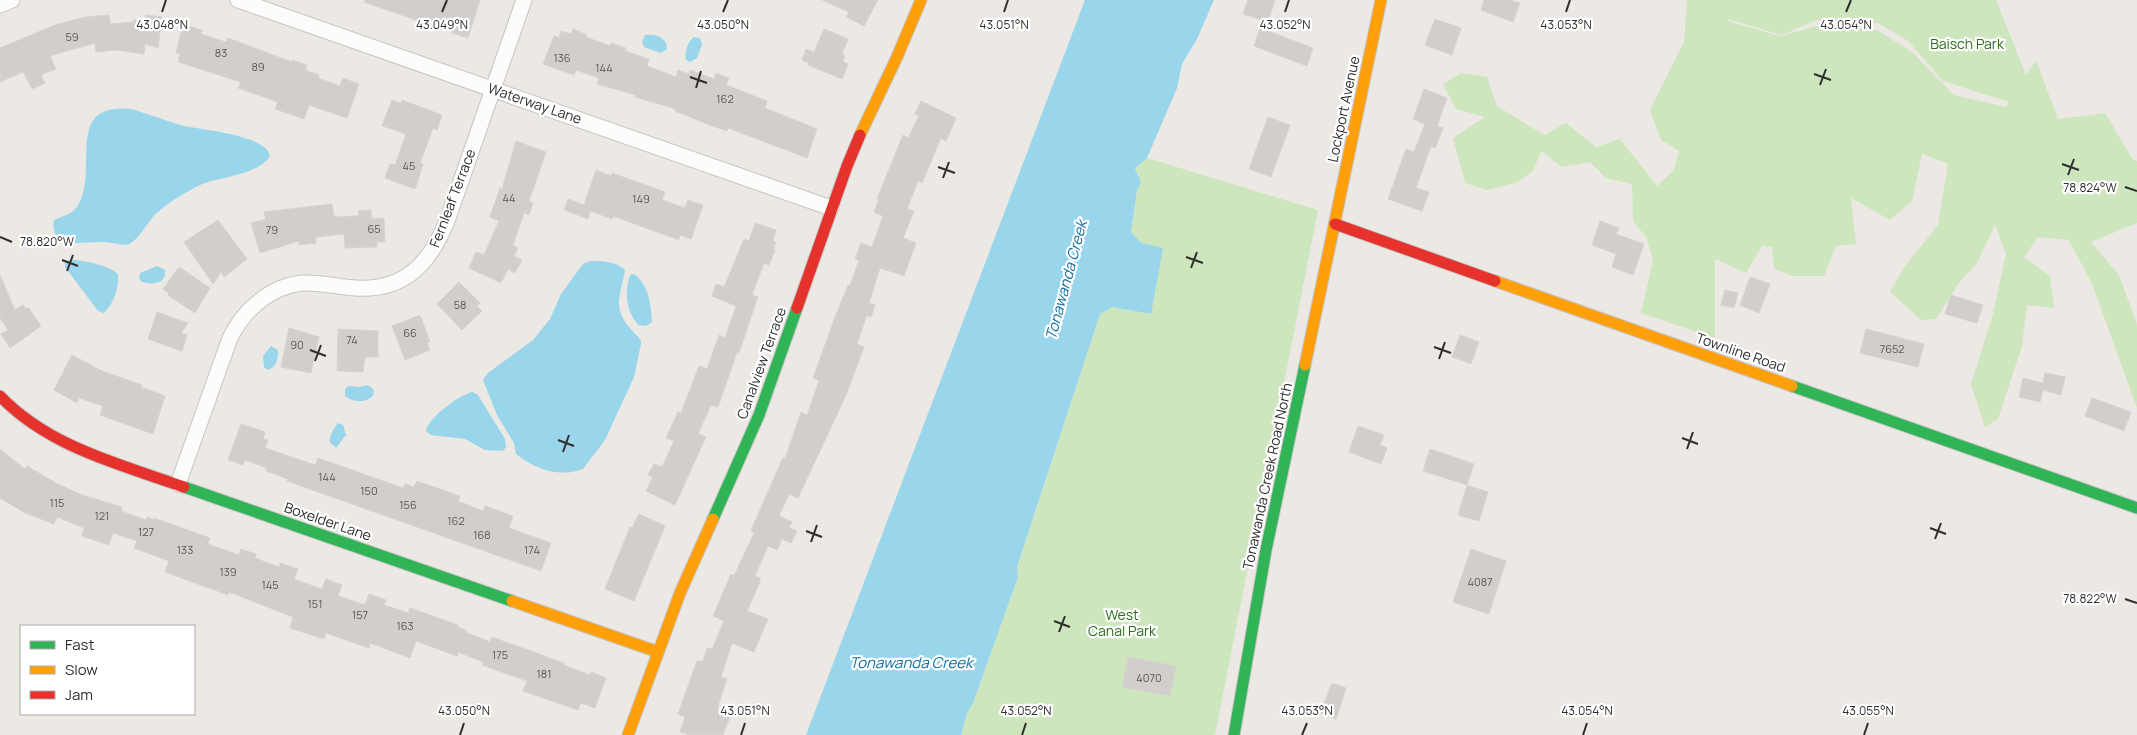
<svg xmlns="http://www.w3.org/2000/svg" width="2137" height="735" viewBox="0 0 2137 735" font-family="Manrope,sans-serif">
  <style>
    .green { fill: #cee6be; fill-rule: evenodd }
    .water { fill: #99d6ec }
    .building { fill: #d1cecb; stroke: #d7d4d0 }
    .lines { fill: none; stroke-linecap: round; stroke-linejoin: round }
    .street-casing { stroke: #c5c4c5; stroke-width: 17 }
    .fast-casing { stroke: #c5c4c5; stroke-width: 13 }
    .slow-casing { stroke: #c5c4c5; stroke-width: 13 }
    .jam-casing { stroke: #c5c4c5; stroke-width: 13 }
    .street { stroke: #fcfcfb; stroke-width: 15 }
    .fast { stroke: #30b455; stroke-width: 11 }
    .slow { stroke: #ff9f0a; stroke-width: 11 }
    .jam { stroke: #e5322d; stroke-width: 11 }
    .ticks { fill: none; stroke: #2e2e2e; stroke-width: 2 }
    .labels { text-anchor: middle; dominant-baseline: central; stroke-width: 4.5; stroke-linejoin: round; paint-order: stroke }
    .number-label { font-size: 11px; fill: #585857 }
    .park-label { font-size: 14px; fill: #2c6e1b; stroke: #fff }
    .street-label { font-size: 14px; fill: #2e2e2e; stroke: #fff }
    .water-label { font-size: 15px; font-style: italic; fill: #0d6fa3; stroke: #fff }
    .ticks-label { font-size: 12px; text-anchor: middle; fill: #2e2e2e; stroke: #fff; stroke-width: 4.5; stroke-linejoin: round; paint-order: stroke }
  </style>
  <rect width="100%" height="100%" fill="#ece8e4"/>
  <g class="green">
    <path d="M 1687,0 L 1996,0 L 2026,75 L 2036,60 L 2058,119 L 2105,113 L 2133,160 L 2137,161 L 2137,223 L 2091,242 L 2119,275 L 2137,324 L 2137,408 L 2092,284 L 2069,240 L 2038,237 L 2024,257 L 2050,276 L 2054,308 L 2027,305 L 2022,346 L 1998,419 L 1985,427 L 1971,384 L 1993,314 L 2006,254 L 1995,225 L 1977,263 L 1959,283 L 1936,319 L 1921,320 L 1890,292 L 1905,266 L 1938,225 L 1948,164 L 1922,154 L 1912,201 L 1890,220 L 1851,198 L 1856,244 L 1836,246 L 1824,276 L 1793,276 L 1774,269 L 1772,247 L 1762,246 L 1746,273 L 1715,259 L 1715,338 L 1641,313 L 1653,260 L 1646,237 L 1633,221 L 1632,184 L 1606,178 L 1590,162 L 1562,167 L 1541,151 L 1533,171 L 1516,183 L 1487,190 L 1465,183 L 1453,138 L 1485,117 L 1456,109 L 1443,84 L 1461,73 L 1487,77 L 1497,106 L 1544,135 L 1566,123 L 1596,147 L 1620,139 L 1657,186 L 1674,170 L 1679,151 L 1661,140 L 1650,110 L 1684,42 ZM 1728,19 L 1782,35 L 1817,20 L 1878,23 L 1908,41 L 1943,81 L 2009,102 L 2006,107 L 1954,95 L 1912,52 L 1877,30 L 1821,25 L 1780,36 L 1728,21 Z"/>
    <polygon points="1147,158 1318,210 1215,735 961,735 967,713 973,703 1018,577 1017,568 1100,314 1112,307 1151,314 1141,243 1131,232 1137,190 1141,182 1135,167"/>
  </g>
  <g class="water">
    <polygon points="1085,0 1214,0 1197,39 1182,64 1177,88 1147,158 1135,168 1141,182 1137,190 1131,232 1141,243 1163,248 1151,314 1112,307 1100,314 1017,567 1018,577 973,703 967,713 961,735 806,735"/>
    <path d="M 645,35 C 654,34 661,35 666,43 L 667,49 L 661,53 L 644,47 L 642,41 Z"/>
    <path d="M 694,37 L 700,38 L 702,45 L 697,58 L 690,62 L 686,60 C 684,53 688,41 694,37 Z"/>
    <path d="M 132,109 C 148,114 164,120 180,125 C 198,130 266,134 270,156 C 259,175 220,176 200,185 C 186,192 170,201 158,212 C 147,221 140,240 127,245 C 119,245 111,242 103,242 C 86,242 48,249 54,220 C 62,216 71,215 77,207 C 101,172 61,101 132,109 Z"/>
    <path d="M 70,260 C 81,259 110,266 118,274 C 119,288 114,303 104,313 L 98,311 L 65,267 L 65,263 Z"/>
    <path d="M 590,261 C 602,261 616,261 625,270 C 624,278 621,286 620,294 C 615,315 628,326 641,340 L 641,344 L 634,377 L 605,440 L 583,469 C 559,478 535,469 516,454 L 514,443 L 497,415 L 483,380 L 488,373 L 533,340 L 550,319 L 561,294 L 583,264 Z"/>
    <path d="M 157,266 L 165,270 C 167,284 152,285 142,282 L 139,278 L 140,273 Z"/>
    <path d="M 634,274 C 649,285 651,305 652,322 L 646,326 L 638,325 C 626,310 624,293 630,275 Z"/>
    <path d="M 271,346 L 278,350 C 278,358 277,367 268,370 L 264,367 L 263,356 Z"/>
    <path d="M 368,385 L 374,390 L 373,396 C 365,403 354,403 345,396 L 345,389 L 349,386 L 359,387 Z"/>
    <path d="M 473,392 L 478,395 L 505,439 L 506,447 L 503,451 L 485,450 L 465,439 L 431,435 L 426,431 C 427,419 461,393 473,392 Z"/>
    <path d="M 338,423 L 343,425 L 346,435 L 336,448 C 335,446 332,445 330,442 C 328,438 335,426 338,423 Z"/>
  </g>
  <g class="building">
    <polygon points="365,0 480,0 468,38 452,33 454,27 432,19 430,25 364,2"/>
    <polygon points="822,0 878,0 864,26 846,17 849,12"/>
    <polygon points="1248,0 1275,0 1268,22 1243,14"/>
    <polygon points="1484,0 1510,0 1520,3 1513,22 1481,10"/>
    <polygon points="109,15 110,24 133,22 134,20 145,21 146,15 162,17 158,48 145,44 144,54 116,50 96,52 95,43 50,56 56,69 41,75 45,83 32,89 23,72 0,82 0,48 55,25 85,17"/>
    <polygon points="1435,19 1461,28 1452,55 1425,45"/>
    <polygon points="183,24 202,30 201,34 226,42 228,38 292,62 292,60 307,65 305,70 319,75 318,78 340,86 343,78 359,84 347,118 309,105 304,119 275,109 278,102 238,88 241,82 178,62 180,54 176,53"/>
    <polygon points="1260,28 1313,48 1307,66 1254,46"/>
    <polygon points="573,29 587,35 586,37 610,46 611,43 626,48 625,51 649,59 647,66 676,77 678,70 689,74 690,70 714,79 716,73 729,78 726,85 767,101 765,108 817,129 807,158 728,128 727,131 707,124 675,111 676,109 635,97 636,95 597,84 599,78 576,70 574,75 543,64 554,36 559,38 561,31 571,34"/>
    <polygon points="824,29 848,39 842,54 845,56 843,62 848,64 842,79 808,65 809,63 802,60 806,49 814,52"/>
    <polygon points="1424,89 1447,98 1437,126 1443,128 1435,148 1431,146 1416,188 1429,192 1422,211 1388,199 1406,149 1414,152 1425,124 1413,119"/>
    <polygon points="392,100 401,103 402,100 442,115 437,130 433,128 420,163 423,164 415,189 385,178 390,164 395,165 406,134 382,126"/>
    <polygon points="921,101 956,118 946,141 941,138 922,183 918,181 907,209 914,211 903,238 916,243 904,276 880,268 869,303 875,305 871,317 867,315 857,344 864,347 846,395 798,498 789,494 779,516 792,522 789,528 797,531 791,543 782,539 777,550 768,546 755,576 760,578 760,582 747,611 768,619 754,652 732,643 721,677 727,679 717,709 731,714 723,735 690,735 680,732 685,717 678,714 697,661 703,661 707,648 712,649 724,621 713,616 731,574 734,576 754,533 751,530 783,458 785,459 801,412 807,415 819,381 813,378 834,320 848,285 850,286 859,260 855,259 861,243 872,247 883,216 874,212 879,199 877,199 903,135 908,138 919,116 915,114"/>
    <polygon points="1268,117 1290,125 1271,177 1249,169"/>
    <polygon points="516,141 546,152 529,201 533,203 529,215 524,213 513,245 518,248 514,256 522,260 515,273 508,269 501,283 469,268 476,252 484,255 499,221 490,217 500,188 502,189"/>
    <polygon points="596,170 611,176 612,173 665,192 662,200 685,208 688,200 703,205 691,239 680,235 679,240 613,216 612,219 590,211 588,219 564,210 568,199 584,205"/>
    <polygon points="332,204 334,217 359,216 358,211 371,210 372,219 384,218 385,242 377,242 377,247 345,248 344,234 316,237 316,243 299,245 299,241 260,253 251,223 266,219 264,212"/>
    <polygon points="218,220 247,259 224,277 221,272 213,284 184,242"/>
    <polygon points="1600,221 1619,228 1616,234 1644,244 1633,275 1612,267 1616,254 1592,245"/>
    <polygon points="755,223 776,230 773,241 776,242 773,250 775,250 769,265 764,263 752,295 758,297 757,299 739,353 737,352 718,407 711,405 698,434 706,437 675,505 646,491 653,477 648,475 654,464 662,467 674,441 666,438 678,412 681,413 699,366 707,369 719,335 725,338 736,306 712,296 716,284 724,287 744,239 749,241"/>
    <polygon points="179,267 210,288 195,313 168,295 169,293 163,289"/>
    <polygon points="0,275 15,310 23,305 26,309 28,307 41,326 10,348 1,334 8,330 0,318"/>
    <polygon points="1750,277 1770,284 1759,313 1740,305"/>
    <polygon points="459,282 480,303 477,306 482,311 462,330 437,304"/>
    <polygon points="1725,290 1738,293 1734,308 1721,305"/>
    <polygon points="1951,295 1983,305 1977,323 1945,314"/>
    <polygon points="157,312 188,323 181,333 187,335 182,351 148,339"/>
    <polygon points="420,315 430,342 427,343 430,350 405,360 392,326"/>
    <polygon points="289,328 319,337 311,373 281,367"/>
    <polygon points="338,329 378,331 378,357 365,357 363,372 337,371"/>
    <polygon points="1866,329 1924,344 1918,367 1860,353"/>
    <polygon points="1460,335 1479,342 1471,364 1452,357"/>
    <polygon points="72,355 102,371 142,385 141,387 165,396 153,434 100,415 103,406 79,398 77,403 54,390"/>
    <polygon points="2045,373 2065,377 2061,395 2043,390 2040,402 2019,397 2023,378 2043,383"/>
    <polygon points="2092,398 2131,412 2124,431 2085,416"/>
    <polygon points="241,424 265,432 263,439 268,440 265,448 315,465 318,458 403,488 405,484 414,487 417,481 460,496 458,501 483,511 485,506 513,516 509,528 551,543 541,571 287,481 288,479 266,471 267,468 245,460 243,465 228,460"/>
    <polygon points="1358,426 1384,435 1380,445 1387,448 1381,464 1349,452"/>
    <polygon points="0,449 25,469 27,466 56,483 82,495 122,507 121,511 146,520 147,517 154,520 154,518 210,538 208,544 239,555 241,549 256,554 255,558 279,567 280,563 298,569 294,579 322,589 326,579 342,585 338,596 365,605 369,594 386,600 384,605 408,613 410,608 458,625 458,627 466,630 465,632 490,642 492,637 564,663 564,665 590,675 591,672 606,678 595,708 581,703 578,710 523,691 527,681 482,665 483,662 458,652 457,656 416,641 410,658 370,643 369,648 326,633 324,639 290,628 293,617 229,592 228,595 165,572 169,561 134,548 137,541 113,533 109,545 82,536 84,528 57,517 54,524 25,513 0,498"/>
    <polygon points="1430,449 1474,464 1467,485 1488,492 1479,521 1458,515 1467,485 1423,471"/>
    <polygon points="639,514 665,526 634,601 605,589 630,527 632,528"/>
    <polygon points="1471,549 1506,561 1489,614 1453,602"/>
    <polygon points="1128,657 1176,666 1170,696 1122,687"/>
    <polygon points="1332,683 1346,688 1336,719 1320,713"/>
  </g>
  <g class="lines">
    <g class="street-casing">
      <g id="street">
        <polyline points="238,0 831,208"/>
        <polyline points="0,5 12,0"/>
        <path d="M 178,484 L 230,338 C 244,310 270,286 303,283 C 320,282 339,287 356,288 C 405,291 430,263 447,221 L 524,0"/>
      </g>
    </g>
    <g class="fast-casing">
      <g id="fast">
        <polyline points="1792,386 2137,508"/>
        <polyline points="184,487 512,601"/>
        <polyline points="713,519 759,415 797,308"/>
        <polyline points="1234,735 1266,550 1305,365"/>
      </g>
    </g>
    <g class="slow-casing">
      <g id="slow">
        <polyline points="860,135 897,57 921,0"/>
        <polyline points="1495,281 1792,386"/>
        <polyline points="1305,365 1381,0"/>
        <polyline points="512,601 658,652"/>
        <polyline points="628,735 680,593 713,519"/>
      </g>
    </g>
    <g class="jam-casing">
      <g id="jam">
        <polyline points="1335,224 1495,281"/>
        <polyline points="797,308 847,166 860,135"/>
        <path d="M 0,396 C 49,447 119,464 184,487"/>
      </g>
    </g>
    <use href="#street" class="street"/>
    <use href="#fast" class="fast"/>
    <use href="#slow" class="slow"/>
    <use href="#jam" class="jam"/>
  </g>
  <path class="ticks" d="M 162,12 L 166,0M 442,12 L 447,0M 723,12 L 728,0M 1004,12 L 1008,0M 1285,12 L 1289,0M 1566,12 L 1570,0M 1846,12 L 1851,0M 1814,74 L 1831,80M 690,77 L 707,83M 1820,85 L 1826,69M 696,88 L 701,71M 2062,164 L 2079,170M 938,167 L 955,173M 2068,175 L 2074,159M 943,178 L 949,162M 2125,187 L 2137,191M 0,237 L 12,242M 1186,257 L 1203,263M 62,260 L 78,266M 1191,268 L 1197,252M 67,271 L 73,255M 1434,347 L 1451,353M 310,350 L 326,356M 1439,359 L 1445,342M 315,361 L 321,345M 1682,438 L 1698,444M 558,440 L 574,446M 1687,449 L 1693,432M 563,452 L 569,435M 1930,528 L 1946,534M 806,531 L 822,537M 1935,539 L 1941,523M 811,542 L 817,525M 2125,599 L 2137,603M 1054,621 L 1070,627M 1059,632 L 1065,616M 460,735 L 464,723M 741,735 L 745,723M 1022,735 L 1026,723M 1302,735 L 1307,723M 1583,735 L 1587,723M 1864,735 L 1868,723"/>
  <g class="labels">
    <g class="number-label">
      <text x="72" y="36">59</text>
      <text x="221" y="52">83</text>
      <text x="562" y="57">136</text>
      <text x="258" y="66">89</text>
      <text x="604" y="67">144</text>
      <text x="725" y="98">162</text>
      <text x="409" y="165">45</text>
      <text x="509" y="197">44</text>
      <text x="641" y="198">149</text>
      <text x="374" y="228">65</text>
      <text x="272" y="229">79</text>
      <text x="460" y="304">58</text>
      <text x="410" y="332">66</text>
      <text x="352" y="339">74</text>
      <text x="297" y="344">90</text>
      <text x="1892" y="348">7652</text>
      <text x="327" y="476">144</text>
      <text x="369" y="490">150</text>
      <text x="57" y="502">115</text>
      <text x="408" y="504">156</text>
      <text x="102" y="515">121</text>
      <text x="456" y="520">162</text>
      <text x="146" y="531">127</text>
      <text x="482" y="534">168</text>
      <text x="185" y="549">133</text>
      <text x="532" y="549">174</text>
      <text x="228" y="571">139</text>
      <text x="1480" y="581">4087</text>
      <text x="270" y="584">145</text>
      <text x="315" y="603">151</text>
      <text x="360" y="614">157</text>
      <text x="405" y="625">163</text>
      <text x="500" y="654">175</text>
      <text x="544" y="673">181</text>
      <text x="1149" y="677">4070</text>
    </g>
    <g class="park-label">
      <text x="1967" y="43">Baisch Park</text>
      <text x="1122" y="614">West<tspan x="1122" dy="16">Canal Park</tspan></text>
    </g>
    <g class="street-label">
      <text transform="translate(535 103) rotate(19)">Waterway Lane</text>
      <text transform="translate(1343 109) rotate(-78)">Lockport Avenue</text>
      <text transform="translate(452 198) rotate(-69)">Fernleaf Terrace</text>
      <text transform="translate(1741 352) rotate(19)">Townline Road</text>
      <text transform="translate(761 363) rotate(-70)">Canalview Terrace</text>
      <text transform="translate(1267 476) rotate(-78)">Tonawanda Creek Road North</text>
      <text transform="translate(328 521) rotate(19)">Boxelder Lane</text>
    </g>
    <g class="water-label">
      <text transform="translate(1066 280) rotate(-75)">Tonawanda Creek</text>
      <text x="911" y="662">Tonawanda Creek</text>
    </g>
  </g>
  <g class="ticks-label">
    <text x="1285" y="29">43.052°N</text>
    <text x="162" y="29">43.048°N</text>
    <text x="442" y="29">43.049°N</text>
    <text x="723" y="29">43.050°N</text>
    <text x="1004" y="29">43.051°N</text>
    <text x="1566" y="29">43.053°N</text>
    <text x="1846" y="29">43.054°N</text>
    <text x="2090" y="192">78.824°W</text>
    <text x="47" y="246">78.820°W</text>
    <text x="2090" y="603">78.822°W</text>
    <text x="464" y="715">43.050°N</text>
    <text x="745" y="715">43.051°N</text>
    <text x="1026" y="715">43.052°N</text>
    <text x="1307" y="715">43.053°N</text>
    <text x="1587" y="715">43.054°N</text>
    <text x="1868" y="715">43.055°N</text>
  </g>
  <rect x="20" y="625" width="175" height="90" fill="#ffffff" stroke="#ababab"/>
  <rect x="30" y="641" width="25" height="8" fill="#30b455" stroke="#ababab"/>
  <text x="65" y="650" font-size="15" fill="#2e2e2e">Fast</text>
  <rect x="30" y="666" width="25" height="8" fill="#ff9f0a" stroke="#ababab"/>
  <text x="65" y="675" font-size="15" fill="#2e2e2e">Slow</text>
  <rect x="30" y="691" width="25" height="8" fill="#e5322d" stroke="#ababab"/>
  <text x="65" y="700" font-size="15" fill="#2e2e2e">Jam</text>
</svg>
